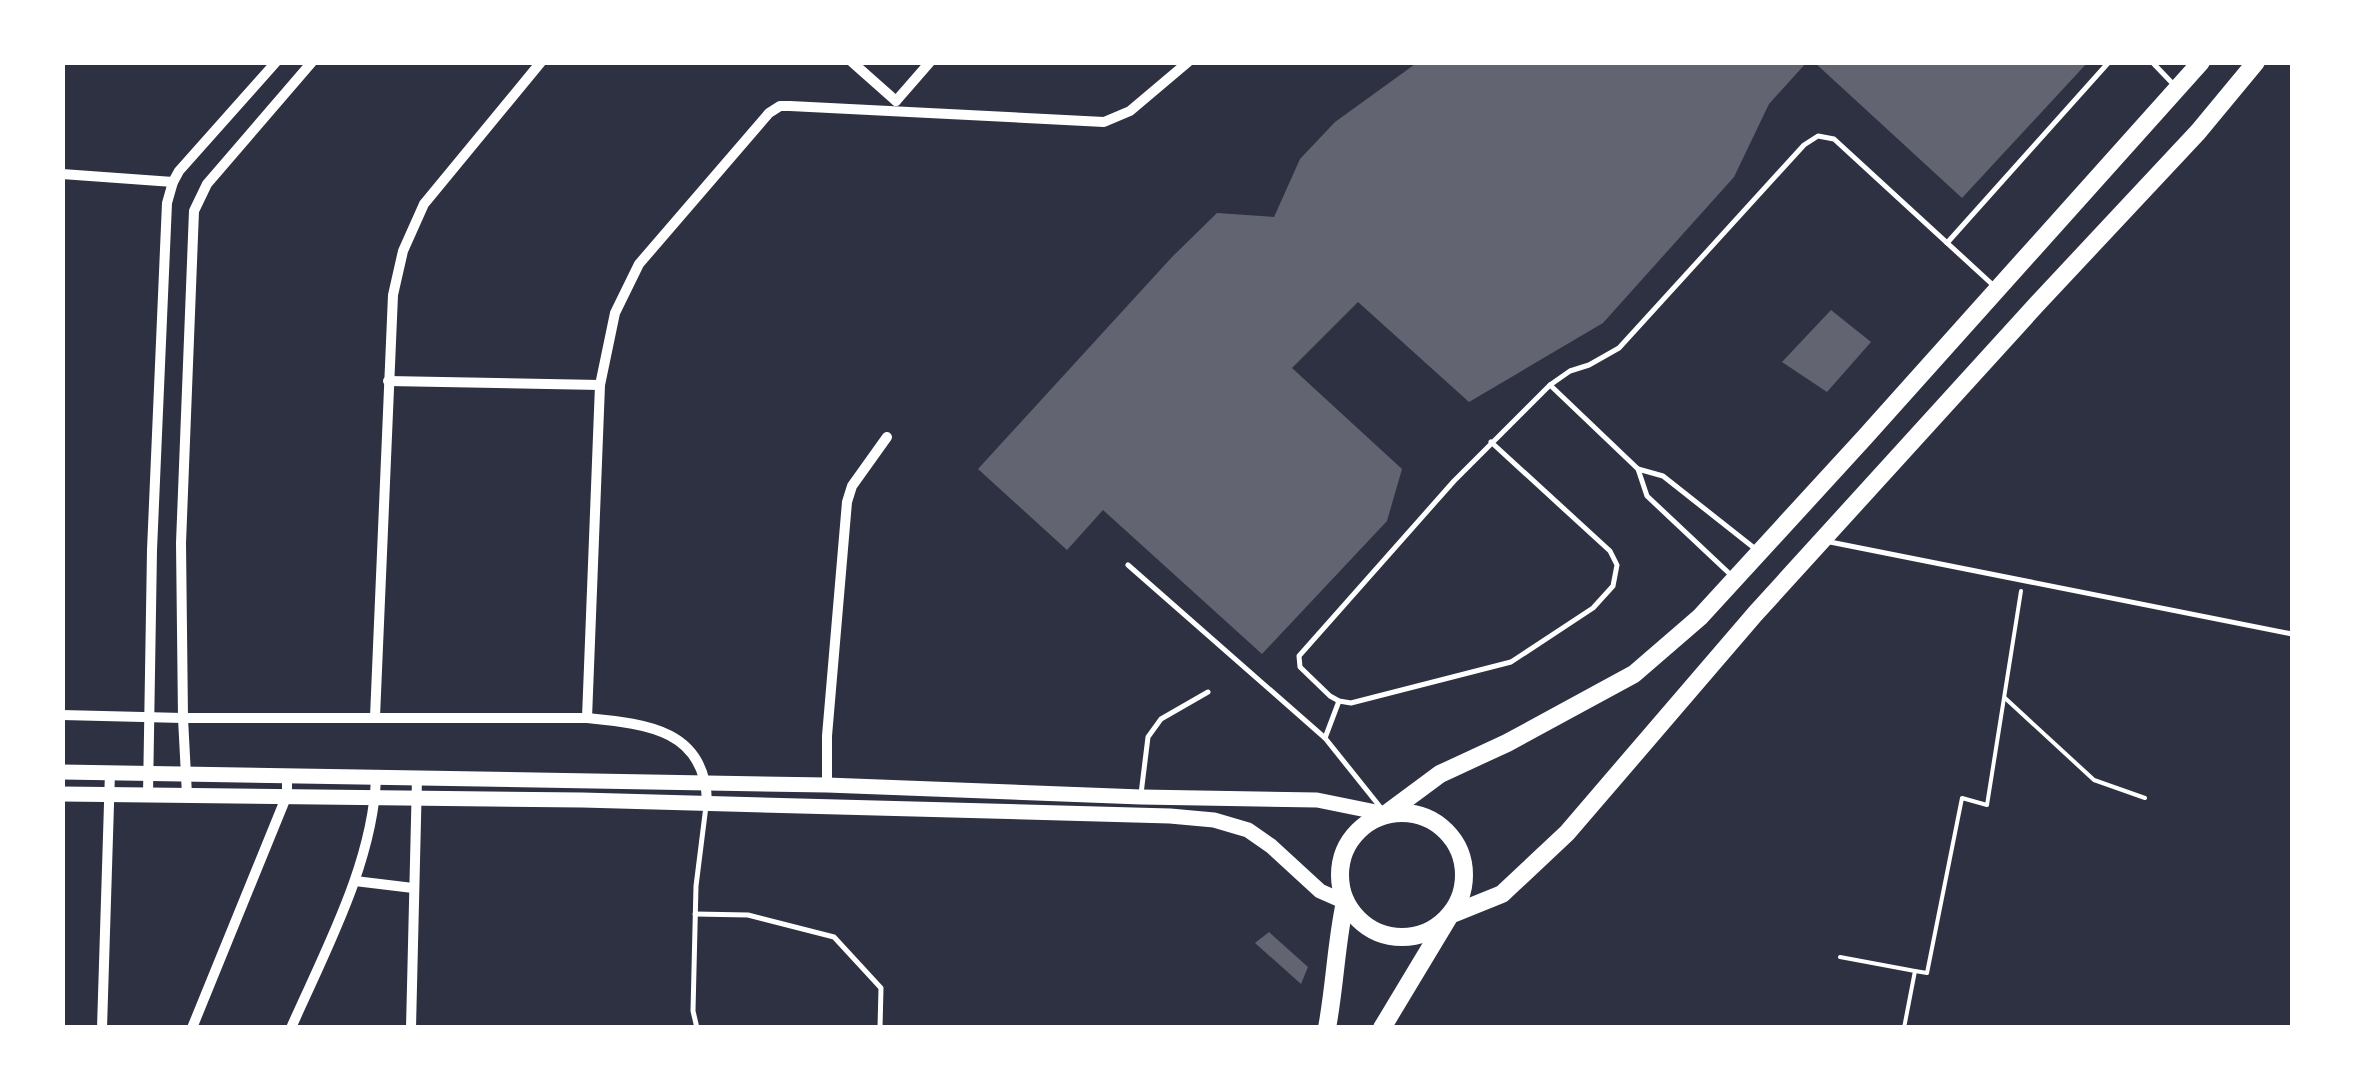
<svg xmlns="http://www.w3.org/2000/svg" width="2355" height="1090" viewBox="0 0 2355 1090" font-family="Arial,sans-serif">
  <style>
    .building { fill: #626471 }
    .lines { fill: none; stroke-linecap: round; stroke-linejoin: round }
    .path { stroke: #fff; stroke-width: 4 }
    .service { stroke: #fff; stroke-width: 5 }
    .minor { stroke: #fff; stroke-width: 10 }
    .secondary { stroke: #fff; stroke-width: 15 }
    .primary { stroke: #fff; stroke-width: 18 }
  </style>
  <rect width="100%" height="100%" fill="#2d3142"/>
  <g class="building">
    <polygon points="1418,62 1807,62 1769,104 1734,177 1603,323 1469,402 1358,302 1292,368 1402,469 1387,521 1262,654 1103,510 1067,550 978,469 1172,257 1217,213 1274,217 1300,159 1335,122"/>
    <polygon points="1814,62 2088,62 1962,198"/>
    <polygon points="1831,310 1871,342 1827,392 1782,362"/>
    <polygon points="1269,932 1308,967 1301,984 1255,943"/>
  </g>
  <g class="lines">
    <g class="path">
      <polyline points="2005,698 2094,780 2145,798"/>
      <polyline points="1840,957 1915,971 1904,1028"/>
      <polyline points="1915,971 1927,973 1962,798 1987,805 2021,591"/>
    </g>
    <g class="service">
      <polyline points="2152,62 2175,86"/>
      <polyline points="1947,243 2109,62"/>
      <polyline points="1550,385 1638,469 1647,496 1732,576"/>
      <polyline points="1491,442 1610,551 1617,565 1613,586 1593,608 1511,662 1351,703 1339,701 1330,696 1300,667 1299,656 1454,481 1550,385 1570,371 1589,365 1619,348 1804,145 1818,136 1834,139 1994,286"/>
      <polyline points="1638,469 1663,476 1758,551"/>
      <polyline points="1825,541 2292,634"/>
      <polyline points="1128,565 1325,738 1381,808"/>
      <polyline points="1325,738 1339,701"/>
      <polyline points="1141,794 1148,737 1161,719 1208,692"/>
      <polyline points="695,914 748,915 834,937 881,988 880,1028"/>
      <polyline points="697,1028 693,1011 696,886 706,806"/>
    </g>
    <g class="minor">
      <polyline points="852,62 896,101"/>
      <polyline points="896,101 930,62"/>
      <polyline points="62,174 173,182"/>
      <polyline points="388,381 600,385"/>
      <path d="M 62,715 L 183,718 L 587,718 C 646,724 706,729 707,803"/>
      <polyline points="375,717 393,295 403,251 424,204 541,62"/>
      <polyline points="587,718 600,385 615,313 639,264 769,113 780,106 790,106 1104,122 1130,111 1188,62"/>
      <polyline points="827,785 827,736 847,502 852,486 887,437"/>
      <polyline points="148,795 152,550 167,203 173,182 179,171 276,62"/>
      <polyline points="187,795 183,718 181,543 194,211 207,184 312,62"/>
      <polyline points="355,881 413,888"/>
      <polyline points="102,1028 110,772"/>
      <polyline points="192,1028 287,795 287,775"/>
      <path d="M 291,1028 C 325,951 374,861 376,776"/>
      <polyline points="411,1028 417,778"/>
    </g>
    <g class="secondary">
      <polyline points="62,772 827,785 1141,797 1317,800 1386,814"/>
      <polyline points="62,794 582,800 1170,816 1214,820 1248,830 1271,846 1320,891 1345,902"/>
    </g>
    <g class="primary">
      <circle cx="1402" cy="875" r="62"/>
      <polyline points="1386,814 1440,774 1507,743 1634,674 1700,617 1865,437 2201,62"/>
      <path d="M 1327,1028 C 1335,985 1336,944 1345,902"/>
      <polyline points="1382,1028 1450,915 1502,894 1567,833 1755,614 2037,304 2198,132 2256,62"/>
    </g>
  </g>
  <rect width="2355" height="1090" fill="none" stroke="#ffffff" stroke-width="130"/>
</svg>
